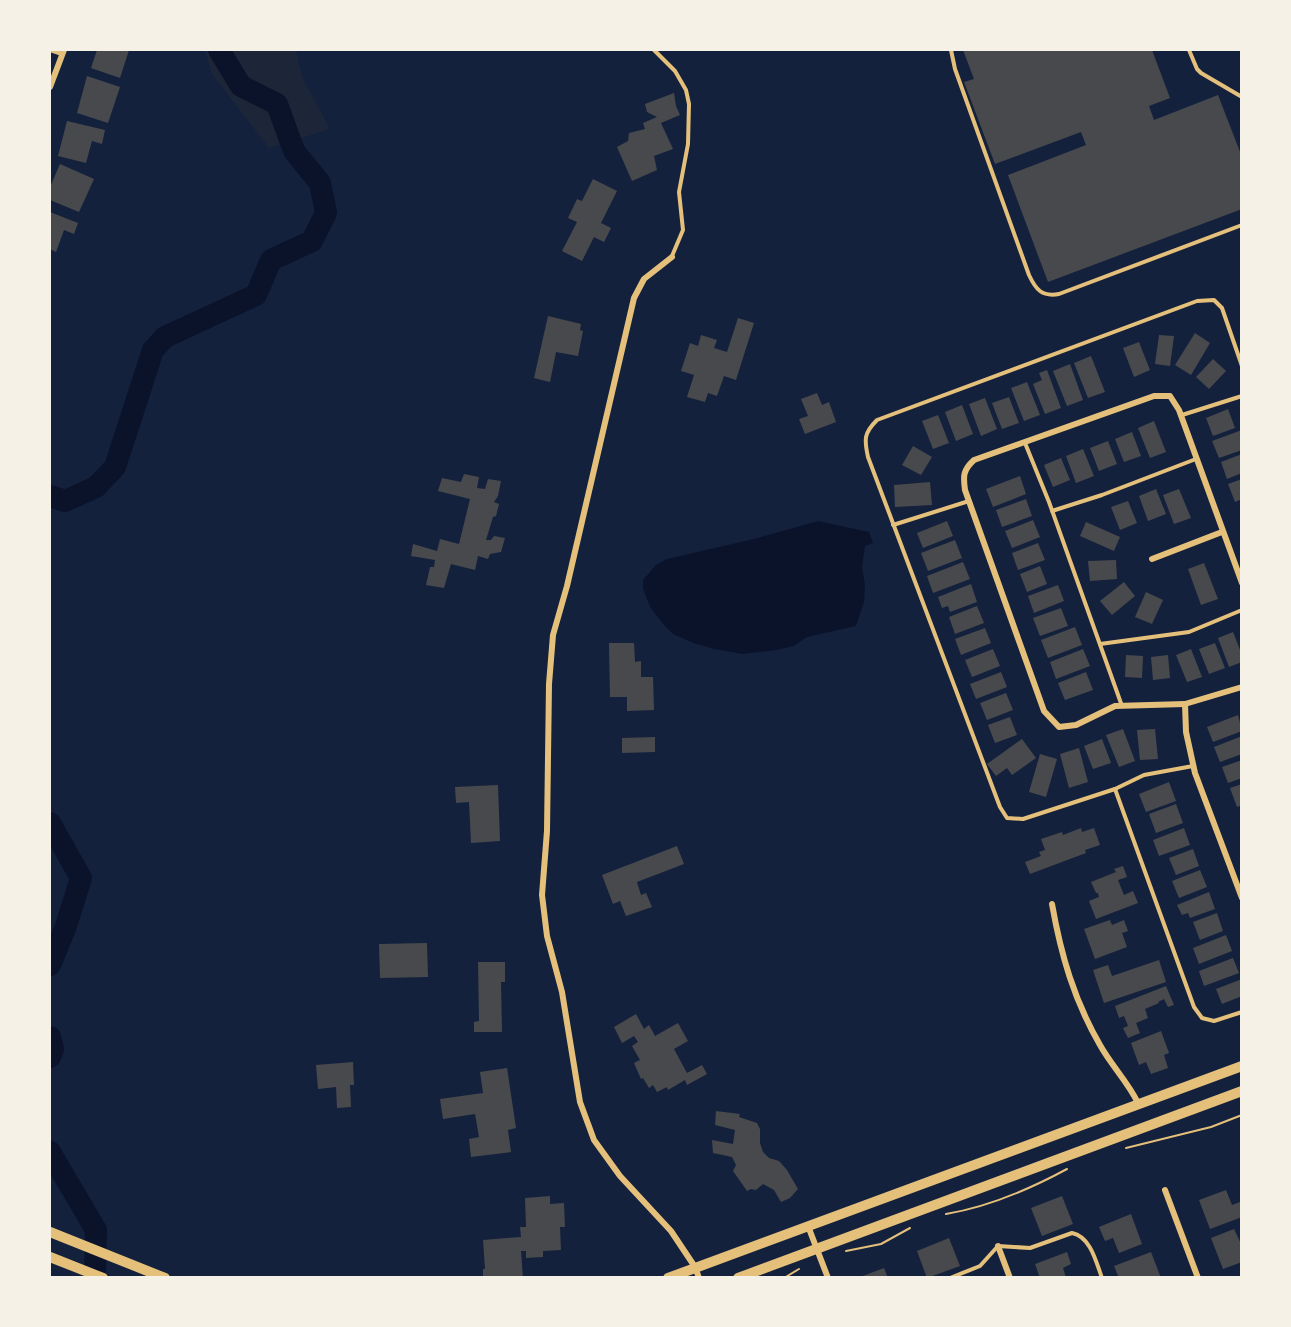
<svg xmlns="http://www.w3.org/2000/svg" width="1291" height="1327" viewBox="0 0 1291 1327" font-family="Arial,sans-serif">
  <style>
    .green { fill: #1d2539 }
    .water { fill: #0b132b }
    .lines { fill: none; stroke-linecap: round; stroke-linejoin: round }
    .river { stroke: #0b132b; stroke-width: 22 }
    .building { fill: #48494c }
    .path { stroke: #e5c07b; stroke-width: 2 }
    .service { stroke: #e5c07b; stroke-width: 4 }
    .minor { stroke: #e5c07b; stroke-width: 6 }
    .secondary { stroke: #e5c07b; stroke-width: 10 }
  </style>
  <rect width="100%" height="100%" fill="#14213d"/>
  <polygon class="green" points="205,50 296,50 302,77 330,129 269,148 212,74"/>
  <polygon class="water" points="818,521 869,532 873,543 865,546 862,567 865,585 864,602 856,626 807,637 794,646 776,650 742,654 714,649 693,643 673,634 663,624 650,607 643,589 643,580 656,565 667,559 758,538"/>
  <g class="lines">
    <g class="river">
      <polyline points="50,496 65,501 96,487 115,467 153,350 165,337 256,295 271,260 312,241 326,213 320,183 294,151 277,104 241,86 219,50"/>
      <polyline points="50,823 81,878 66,926 50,965"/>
      <polyline points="50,1037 53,1049 50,1057"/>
      <polyline points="50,1152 96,1230 95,1278"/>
    </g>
  </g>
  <g class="building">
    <polygon points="97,50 129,50 120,78 91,68"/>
    <polygon points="963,50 1152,50 1170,98 1149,106 1154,120 1218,95 1242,157 1242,209 1048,282 1008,175 1086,145 1081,132 995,164 964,82 974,79"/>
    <polygon points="87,76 120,87 108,123 77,113"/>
    <polygon points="674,93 676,106 680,115 661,123 673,149 654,156 657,170 632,181 617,147 628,141 629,133 645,129 643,123 657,117 647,112 645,104"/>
    <polygon points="67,121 105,130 102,144 92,141 86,163 58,156"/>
    <polygon points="60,164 94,179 79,212 50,200 50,187"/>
    <polygon points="593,179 617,191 601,223 611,228 604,242 594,237 582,261 562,251 577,222 568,218 577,199 582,201"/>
    <polygon points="50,212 78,223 74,234 64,230 56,252 50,249"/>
    <polygon points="548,316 581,324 580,330 583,331 578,356 556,352 550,382 534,378"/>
    <polygon points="738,318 754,323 736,380 724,376 717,396 708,393 705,402 687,397 694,375 681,371 690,343 698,346 701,335 717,340 714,348 727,352"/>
    <polygon points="1195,333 1210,343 1191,375 1175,365"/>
    <polygon points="1159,335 1174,336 1170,366 1155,364"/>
    <polygon points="1139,342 1150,370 1134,377 1123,348"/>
    <polygon points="1091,356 1105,392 1088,398 1074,363"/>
    <polygon points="1213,359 1226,371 1209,389 1196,377"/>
    <polygon points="1070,364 1083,400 1067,406 1053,371"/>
    <polygon points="1047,370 1061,408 1045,414 1033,384 1042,380 1039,373"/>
    <polygon points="1027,382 1040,415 1024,421 1011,388"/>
    <polygon points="817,393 822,405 829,402 836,422 805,434 799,419 808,416 801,399"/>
    <polygon points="1009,397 1019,423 1002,429 992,403"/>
    <polygon points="985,398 997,429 981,436 969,404"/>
    <polygon points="962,405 973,434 956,441 945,412"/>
    <polygon points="1228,409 1235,428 1213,436 1206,418"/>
    <polygon points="938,415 949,443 933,449 922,421"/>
    <polygon points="1154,421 1166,452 1150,458 1138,428"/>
    <polygon points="1242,430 1242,450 1219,458 1212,441"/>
    <polygon points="1132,432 1141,456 1124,462 1115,439"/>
    <polygon points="1108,441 1117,464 1099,471 1090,448"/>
    <polygon points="913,446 932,457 921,475 902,465"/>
    <polygon points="1083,449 1094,476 1076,483 1066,456"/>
    <polygon points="1242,454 1242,473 1227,479 1221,462"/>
    <polygon points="1061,458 1070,480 1053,487 1044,465"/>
    <polygon points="464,474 479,477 477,488 485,489 488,479 501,481 498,496 494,502 499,504 496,516 493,517 486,540 491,540 494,536 505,538 501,552 490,554 488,559 478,556 475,570 451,564 444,588 426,585 430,567 434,567 435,560 411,556 413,544 437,551 440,539 459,544 470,499 438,491 442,478 461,482"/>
    <polygon points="1020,476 1026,494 993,507 986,489"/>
    <polygon points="1242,479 1242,499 1235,502 1228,484"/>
    <polygon points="930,482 932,505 895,507 894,485"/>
    <polygon points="1156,489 1166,514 1148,521 1139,496"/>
    <polygon points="1179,489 1191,518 1174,524 1163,495"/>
    <polygon points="1026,499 1032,516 1002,527 996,510"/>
    <polygon points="1128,501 1137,523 1120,530 1111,507"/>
    <polygon points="1033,520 1040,537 1012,548 1005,531"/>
    <polygon points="947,521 953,536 923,548 917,533"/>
    <polygon points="1086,522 1120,537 1114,551 1080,536"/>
    <polygon points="955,540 962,558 928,571 921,553"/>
    <polygon points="1038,543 1045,560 1018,570 1012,553"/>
    <polygon points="1116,560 1117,579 1090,581 1088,561"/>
    <polygon points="963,562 970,579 933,593 927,576"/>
    <polygon points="1204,563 1218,599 1201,605 1188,569"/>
    <polygon points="1040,566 1047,584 1027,592 1020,574"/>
    <polygon points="1124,582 1135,596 1112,615 1100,601"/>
    <polygon points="971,584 977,602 950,612 948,606 942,608 938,597"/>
    <polygon points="1058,585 1064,601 1034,613 1028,596"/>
    <polygon points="1146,592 1163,600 1152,624 1135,617"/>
    <polygon points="977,606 984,623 955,634 949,617"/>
    <polygon points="1061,608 1068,626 1040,636 1033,618"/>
    <polygon points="1075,627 1082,645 1048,658 1041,640"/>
    <polygon points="985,628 991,643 961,655 955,639"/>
    <polygon points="1233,632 1242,655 1242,662 1229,667 1218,638"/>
    <polygon points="609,643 634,643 635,662 641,661 641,677 653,677 654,710 627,711 627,697 610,697"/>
    <polygon points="1215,643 1225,668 1209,674 1199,649"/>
    <polygon points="993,649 1000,666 972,677 965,660"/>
    <polygon points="1083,649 1090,666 1056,679 1050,662"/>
    <polygon points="1191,649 1202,677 1187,682 1176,655"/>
    <polygon points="1126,655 1143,656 1142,678 1125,677"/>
    <polygon points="1168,655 1170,678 1153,680 1151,657"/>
    <polygon points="1001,672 1007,687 976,699 970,684"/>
    <polygon points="1086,672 1093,690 1065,700 1058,683"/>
    <polygon points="1006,693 1013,710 987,720 980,703"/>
    <polygon points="1238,715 1242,731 1213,742 1207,727"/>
    <polygon points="1010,717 1017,735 995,743 988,725"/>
    <polygon points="1123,729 1135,761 1119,767 1106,735"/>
    <polygon points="1155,729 1158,759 1140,760 1137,730"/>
    <polygon points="1242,736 1242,754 1220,762 1214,747"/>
    <polygon points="655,737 655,752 622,753 622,738"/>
    <polygon points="1022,739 1036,758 1012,775 1007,768 996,776 987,764"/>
    <polygon points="1102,739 1111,763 1093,769 1084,746"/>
    <polygon points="1079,748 1088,782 1069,788 1060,754"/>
    <polygon points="1040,754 1057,759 1046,797 1029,792"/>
    <polygon points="1242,760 1242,778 1228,783 1222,767"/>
    <polygon points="1169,782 1176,801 1146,812 1139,794"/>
    <polygon points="1242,784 1242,805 1237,807 1230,788"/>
    <polygon points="498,785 500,841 471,843 469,802 456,803 455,787"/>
    <polygon points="1176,804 1183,823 1156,833 1149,814"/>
    <polygon points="1081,828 1082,832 1094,828 1100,845 1085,850 1086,853 1030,874 1025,862 1041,856 1039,852 1045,850 1041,839 1062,832 1063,835"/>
    <polygon points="1184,828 1190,845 1159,856 1153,840"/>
    <polygon points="677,846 684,864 637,882 641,895 646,893 652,907 626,916 620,901 613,904 602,875"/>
    <polygon points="1193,849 1199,866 1176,875 1169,858"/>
    <polygon points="1123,866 1127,877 1118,880 1124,895 1133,891 1138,903 1096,919 1089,901 1099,897 1098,893 1096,893 1091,882 1116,872 1114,869"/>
    <polygon points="1200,870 1207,887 1179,898 1172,881"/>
    <polygon points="1209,892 1215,909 1190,918 1188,913 1182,915 1177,905"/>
    <polygon points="1217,913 1223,931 1200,940 1193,922"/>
    <polygon points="1110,920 1112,925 1124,920 1128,931 1122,933 1127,947 1095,959 1084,929"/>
    <polygon points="1226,935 1232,951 1199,964 1193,948"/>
    <polygon points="427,943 428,977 380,978 379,944"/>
    <polygon points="1233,958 1239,973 1204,986 1199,971"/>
    <polygon points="1159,960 1166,982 1104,1003 1093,970 1108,965 1112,976"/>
    <polygon points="478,962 505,962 505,982 501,982 502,1032 474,1032 474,1022 479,1021"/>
    <polygon points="1242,979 1242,996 1222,1004 1216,989"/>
    <polygon points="1166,986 1174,1005 1168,1007 1164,999 1158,1002 1159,1003 1145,1009 1148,1018 1136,1023 1140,1033 1128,1038 1123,1028 1128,1026 1124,1016 1119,1018 1115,1006"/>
    <polygon points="636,1014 644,1029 649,1025 655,1036 678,1023 688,1041 674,1049 687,1073 702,1065 707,1074 687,1085 685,1080 668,1090 667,1087 657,1092 653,1085 649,1088 643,1078 641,1079 634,1063 640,1060 632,1046 638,1042 634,1036 622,1043 614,1027"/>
    <polygon points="1161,1031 1169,1053 1164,1055 1168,1068 1151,1074 1146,1062 1139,1065 1131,1043"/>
    <polygon points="353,1062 354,1085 350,1085 351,1107 337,1108 336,1087 318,1089 316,1065"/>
    <polygon points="507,1068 516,1128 508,1130 511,1152 471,1157 469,1139 479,1137 475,1114 443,1119 440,1099 483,1093 480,1072"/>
    <polygon points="716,1111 740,1114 739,1117 757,1123 760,1129 760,1143 763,1152 769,1158 779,1161 787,1170 798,1189 790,1198 781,1202 774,1190 763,1184 756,1190 751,1189 747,1191 733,1171 736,1165 732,1157 713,1153 712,1140 733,1144 735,1130 715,1125"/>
    <polygon points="1226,1190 1232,1205 1240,1202 1242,1217 1210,1229 1199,1200"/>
    <polygon points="550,1196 550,1204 564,1203 565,1227 560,1227 561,1250 543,1251 543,1257 526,1258 526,1251 521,1251 523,1278 483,1278 483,1269 485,1269 483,1240 521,1237 520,1227 526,1227 525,1198"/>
    <polygon points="1062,1196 1073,1224 1042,1236 1031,1208"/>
    <polygon points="1131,1214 1142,1244 1119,1253 1113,1238 1105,1241 1099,1227"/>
    <polygon points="1234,1229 1242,1246 1242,1262 1223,1269 1211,1238"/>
    <polygon points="949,1238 960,1266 927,1278 917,1251"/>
    <polygon points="1067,1252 1071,1264 1063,1268 1066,1278 1040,1278 1035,1264"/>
    <polygon points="1151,1252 1161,1278 1119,1278 1114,1266"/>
    <polygon points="884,1268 888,1278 860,1278 860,1277"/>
  </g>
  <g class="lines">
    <g class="path">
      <polyline points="1126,1148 1211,1127 1242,1115"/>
      <path d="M 946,1214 C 988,1207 1030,1189 1067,1169"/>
      <polyline points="846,1251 881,1244 910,1228"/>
      <polyline points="784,1278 799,1269"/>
    </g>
    <g class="service">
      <polyline points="50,50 62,54"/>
      <polyline points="654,50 675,71 686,90 689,104 688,144 679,192 683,230 672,256"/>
      <path d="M 951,50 L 955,69 L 1029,275 C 1036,290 1042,297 1059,294 L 1242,225"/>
      <polyline points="1189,50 1197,69 1201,73 1242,97"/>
      <polyline points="1182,415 1242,396"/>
      <polyline points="1025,443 1049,502 1122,706"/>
      <polyline points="1052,511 1102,495 1196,459"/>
      <polyline points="893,525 969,501"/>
      <polyline points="1100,644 1189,632 1242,610"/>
      <path d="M 1193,766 L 1144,775 L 1115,789 L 1023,819 L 1007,818 L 1000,807 L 868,457 C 864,439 864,433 877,420 L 1197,301 L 1214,300 L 1222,308 L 1242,366"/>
      <polyline points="1115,789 1194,1007 1202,1018 1214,1021 1242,1012"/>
      <path d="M 950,1278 L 980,1266 L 998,1246 L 1030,1248 L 1072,1233 C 1091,1237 1096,1262 1102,1278"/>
    </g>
    <g class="minor">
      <polyline points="50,87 64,50"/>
      <polyline points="672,257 644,279 634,298 567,586 553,635 549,684 547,831 542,895 547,936 562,992 580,1102 594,1140 620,1176 671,1231 695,1267 699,1278"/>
      <polyline points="1152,559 1222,532"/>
      <path d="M 1242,583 L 1179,410 L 1170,396 L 1154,396 L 974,460 C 963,470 963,476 965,490 L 1044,711 L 1059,727 L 1076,725 L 1115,706 L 1185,704 L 1242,687"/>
      <polyline points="1185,704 1186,732 1195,773 1242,898"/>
      <path d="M 1052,904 C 1061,955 1074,1000 1100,1045 C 1111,1065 1128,1082 1138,1103"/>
      <polyline points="1165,1190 1198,1278"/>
      <polyline points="808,1226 828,1278"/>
      <polyline points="998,1246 1010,1278"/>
    </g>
    <g class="secondary">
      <polyline points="50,1232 165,1278"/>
      <polyline points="50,1257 103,1278"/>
      <polyline points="668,1278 1242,1066"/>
      <polyline points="738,1278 1242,1091"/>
    </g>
  </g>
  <rect width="1291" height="1327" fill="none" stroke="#f6f1e7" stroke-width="102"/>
</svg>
